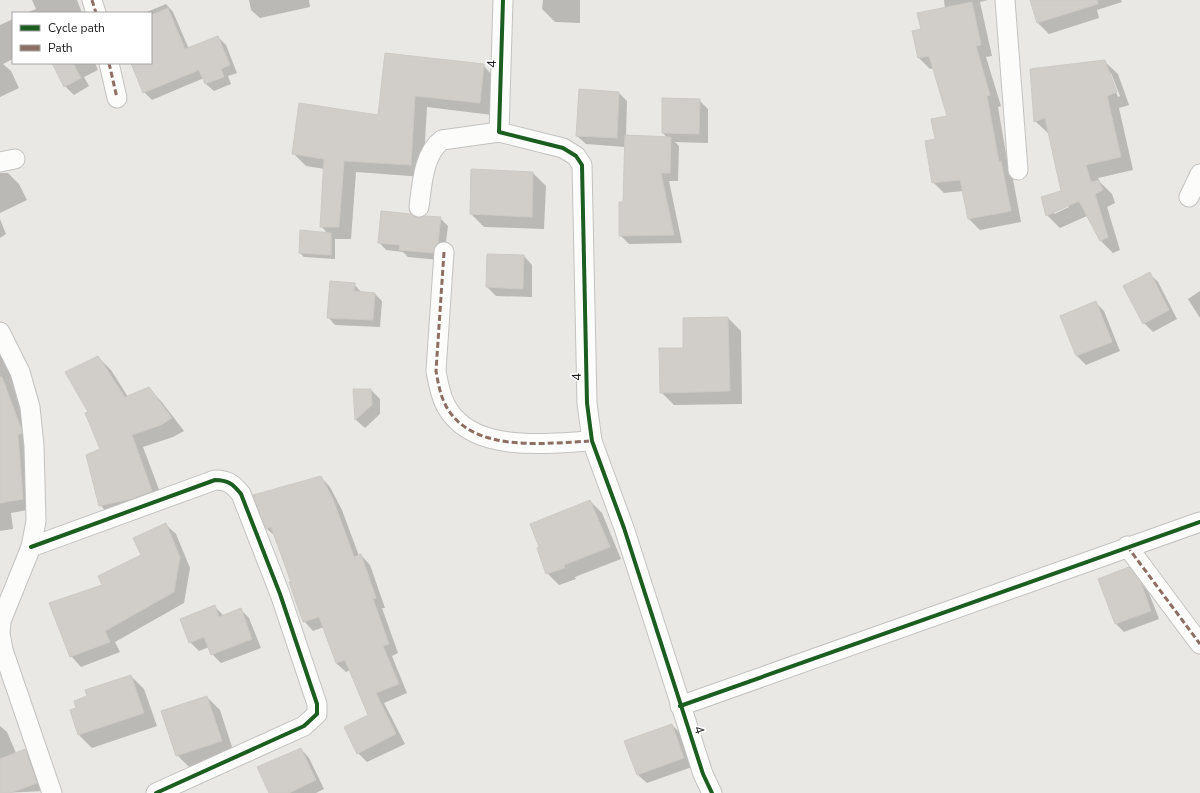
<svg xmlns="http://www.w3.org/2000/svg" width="1200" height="793" viewBox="0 0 1200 793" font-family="'Nunito Sans',sans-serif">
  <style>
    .shadow { fill: #0003; fill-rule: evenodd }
    .building { fill: #d1ceca; stroke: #cdc9c5 }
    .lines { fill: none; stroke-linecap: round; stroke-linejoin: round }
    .minor-casing { stroke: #c2c2c0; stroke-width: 21 }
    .minor { stroke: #fcfcfb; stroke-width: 19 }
    .quiet { stroke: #8d6e63; stroke-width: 3; stroke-dasharray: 6 3; stroke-linecap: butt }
    .cycleway-casing { stroke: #fff; stroke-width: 6 }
    .cycleway { stroke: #1b5e20; stroke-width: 4 }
    .labels { text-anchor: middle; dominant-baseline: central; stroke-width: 3.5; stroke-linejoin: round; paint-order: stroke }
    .street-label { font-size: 13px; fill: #1b1b1b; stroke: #fff }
  </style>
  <rect width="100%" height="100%" fill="#eae8e4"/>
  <g class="shadow">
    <polygon points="32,0 77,0 82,13 26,13 36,9"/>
    <polygon points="249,0 309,0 310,7 260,18 251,10"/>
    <polygon points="543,0 580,0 580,23 555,22 542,9"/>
    <polygon points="944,0 988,0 980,2 992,56 986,57 1001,106 998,107 1009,171 1012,174 1021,222 980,230 969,219 963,191 944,193 933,182 936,140 949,117 934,68 930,69 919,58 922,30 945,9"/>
    <polygon points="1031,0 1121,0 1122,2 1097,10 1099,18 1049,34 1038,23"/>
    <polygon points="166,4 173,12 189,49 218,37 226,45 237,73 228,76 231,84 214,91 206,84 204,78 152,100 144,92 132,63 151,63 151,13 147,12"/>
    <polygon points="13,19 13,59 3,64 11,71 19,88 0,97 0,25"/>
    <polygon points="386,54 483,65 495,78 492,115 427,107 423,177 356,172 351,239 335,239 335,259 304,257 300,253 328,234 321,226 325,169 306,166 294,154 379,116"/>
    <path d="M 1104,61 L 1118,74 L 1129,105 L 1119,108 L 1133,170 L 1098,178 L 1100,182 L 1112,194 L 1115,203 L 1107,207 L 1120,250 L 1113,253 L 1100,240 L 1087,216 L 1060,228 L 1047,215 L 1062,192 L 1049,134 L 1035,121 ZM 1109,73 L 1111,73 L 1120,96 L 1118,97 ZM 1068,205 L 1069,207 L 1054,214 L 1054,211 Z"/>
    <polygon points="53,63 95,63 98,70 84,77 89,86 74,95 65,86"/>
    <polygon points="619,93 627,101 626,136 667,138 663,133 663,99 699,100 708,109 708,143 675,142 679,146 678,181 669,181 682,243 629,244 620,235 624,203 625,147 586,144 577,136"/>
    <polygon points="0,173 8,173 19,184 27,200 0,213"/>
    <polygon points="533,173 546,186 544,229 484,227 471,214"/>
    <polygon points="440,218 448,226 445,250 440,260 408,257 403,252 386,250 379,242 418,219"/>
    <polygon points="0,219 6,234 0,238"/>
    <polygon points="488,255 524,256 532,265 532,297 496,296 487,287"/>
    <polygon points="1149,273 1158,282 1177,319 1153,332 1144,323"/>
    <polygon points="354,284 361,292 375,294 382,301 380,327 335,325 328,317"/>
    <polygon points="1200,291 1200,318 1188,299"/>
    <polygon points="1095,302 1104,311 1120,351 1086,365 1077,356 1061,316"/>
    <polygon points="728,318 741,331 742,404 674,405 661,392 684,349"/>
    <polygon points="0,353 9,369 26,409 21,412 31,440 33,509 11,513 13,529 0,531"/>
    <polygon points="98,357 111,370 128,397 148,388 161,401 184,431 173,437 143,447 164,503 112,517 100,505 102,449 89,413"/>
    <polygon points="354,390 371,390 380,399 380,414 365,428 356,420"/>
    <polygon points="321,477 330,487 342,510 359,556 361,555 370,565 385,608 382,608 398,653 392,656 407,693 384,703 405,744 367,762 358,753 369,715 350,670 346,672 336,663 324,627 313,631 304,621 276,537 267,529 255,496"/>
    <polygon points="590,501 602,513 621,559 575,577 576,579 559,585 547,573"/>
    <polygon points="165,524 176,534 190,568 184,603 115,642 120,652 81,667 71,656 103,586 142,556"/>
    <polygon points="1129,568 1149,593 1159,619 1124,632 1116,624"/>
    <polygon points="215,607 223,615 241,610 249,618 261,648 221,663 212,654 209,647 199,651 190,642"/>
    <polygon points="131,676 144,689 157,726 92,748 79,735 71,711 77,709 88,697"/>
    <polygon points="207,697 220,710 234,753 190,768 177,755"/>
    <polygon points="672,725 681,734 692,767 647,783 638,775"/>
    <polygon points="0,726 7,732 16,753 25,750 34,759 45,791 3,793 0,786"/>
    <polygon points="301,749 309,758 324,789 316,793 270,793"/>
  </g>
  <g class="building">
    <polygon points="1030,0 1097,0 1098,4 1037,23"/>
    <polygon points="972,2 981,45 976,46 990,95 987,96 999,162 1001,161 1011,211 968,219 960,180 932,183 925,141 935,139 931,119 947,116 929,56 918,58 912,31 921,29 917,13"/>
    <polygon points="168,8 185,49 218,36 230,65 221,69 224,77 205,84 199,70 143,93 131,63 151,63 151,15"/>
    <polygon points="385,53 484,64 480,103 415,96 411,165 344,161 339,227 320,227 324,159 292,154 299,103 378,115"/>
    <polygon points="1105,60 1117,92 1107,96 1121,157 1086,165 1091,182 1099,180 1103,190 1095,194 1108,237 1100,241 1079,201 1046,216 1041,197 1061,191 1045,118 1034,122 1030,69"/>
    <polygon points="52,63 73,63 81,78 64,87"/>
    <polygon points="579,89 619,92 617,138 576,136"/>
    <polygon points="662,98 700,99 699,134 662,133"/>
    <polygon points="625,135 671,137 670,173 661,173 674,235 619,236 619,202 623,202"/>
    <polygon points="471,169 533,172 532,217 470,214"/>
    <polygon points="381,211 411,214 418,218 425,216 441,217 438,243 435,246 433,253 399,250 400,245 378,243"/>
    <polygon points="300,230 331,233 331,255 299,253"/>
    <polygon points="487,254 524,255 523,289 486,287"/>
    <polygon points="1150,272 1169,310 1143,324 1123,286"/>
    <polygon points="330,281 355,283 354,291 375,293 373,320 327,318"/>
    <polygon points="1096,301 1112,342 1076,356 1060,316"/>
    <polygon points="728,317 730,391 660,393 659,348 683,348 683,318"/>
    <polygon points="98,356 125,397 149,387 172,418 161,425 132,435 152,491 131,499 99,506 86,455 100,449 85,413 88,412 65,372"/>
    <polygon points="0,377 2,377 21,428 22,433 18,435 23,499 0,503"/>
    <polygon points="353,389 371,389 372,405 355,420"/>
    <polygon points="321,476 333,499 354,557 361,554 376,598 373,599 389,644 383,646 399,684 376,693 396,734 357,754 344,727 368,715 345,660 336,663 319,617 303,622 289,582 291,582 271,527 266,529 253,495"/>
    <polygon points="590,500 610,547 564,565 565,568 546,574 537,548 539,547 530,524"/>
    <polygon points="166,523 180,557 174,592 105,631 110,642 70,657 49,603 102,585 98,576 141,555 133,538"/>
    <polygon points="1129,567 1141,583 1151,611 1115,624 1098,579"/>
    <polygon points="215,605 219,617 241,608 252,639 211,655 204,637 189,643 180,619"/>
    <polygon points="131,675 144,713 78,735 70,710 76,708 74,701 87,696 85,690"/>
    <polygon points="207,696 222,741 176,756 161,711"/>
    <polygon points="672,724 684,758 637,775 624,741"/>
    <polygon points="301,748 316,780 289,793 269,793 257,767"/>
    <polygon points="25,749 37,783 10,793 0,793 0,759"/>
  </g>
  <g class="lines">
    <g class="minor-casing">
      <g id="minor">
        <polyline points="92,0 96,13"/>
        <polyline points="503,0 499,132 563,148 576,156 582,165 587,403 592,441 624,528 703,774 712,793"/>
        <polyline points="1005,0 1018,170"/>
        <polyline points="109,63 117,98"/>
        <polyline points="0,162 15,159"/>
        <polyline points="1189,197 1200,174"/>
        <path d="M 419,207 C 422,185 423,154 442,140 L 499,132"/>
        <path d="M 444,252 L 436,371 C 438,382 440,395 446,406 C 472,454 546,443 592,441"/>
        <polyline points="0,332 20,372 30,407 34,446 36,521 31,547 1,621 0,633 3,650 52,793"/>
        <polyline points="1127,546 1200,644"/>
        <path d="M 31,547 L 215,480 C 228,480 233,484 241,494 L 280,594 L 317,704 L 317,714 L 304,726 L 156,793"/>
        <polyline points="680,706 1200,522"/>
      </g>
    </g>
    <use href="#minor" class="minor"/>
    <g class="quiet">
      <polyline points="92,0 96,13"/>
      <polyline points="109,63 117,98"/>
      <path d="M 444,252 L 436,371 C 438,382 440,395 446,406 C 472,454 546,443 592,441"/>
      <polyline points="1127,546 1200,644"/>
    </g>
    <g class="cycleway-casing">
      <g id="cycleway">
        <polyline points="503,0 499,132 563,148 576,156 582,165 587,403 592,441 624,528 703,774 712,793"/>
        <path d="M 31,547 L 215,480 C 228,480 233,484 241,494 L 280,594 L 317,704 L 317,714 L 304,726 L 156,793"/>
        <polyline points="680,706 1200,522"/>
      </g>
    </g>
    <use href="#cycleway" class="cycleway"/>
  </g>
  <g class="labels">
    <g class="street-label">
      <text transform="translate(492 64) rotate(-88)">4</text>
      <text transform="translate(577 377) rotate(-91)">4</text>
      <text transform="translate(699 730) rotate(72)">4</text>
    </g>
  </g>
  <rect x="12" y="12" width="140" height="52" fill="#ffffff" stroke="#a4a4a4"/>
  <rect x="20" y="25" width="20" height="6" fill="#1b5e20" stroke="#a4a4a4"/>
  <text x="48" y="32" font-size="12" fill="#1b1b1b">Cycle path</text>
  <rect x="20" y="45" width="20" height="6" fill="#8d6e63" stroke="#a4a4a4"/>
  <text x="48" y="52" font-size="12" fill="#1b1b1b">Path</text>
</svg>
